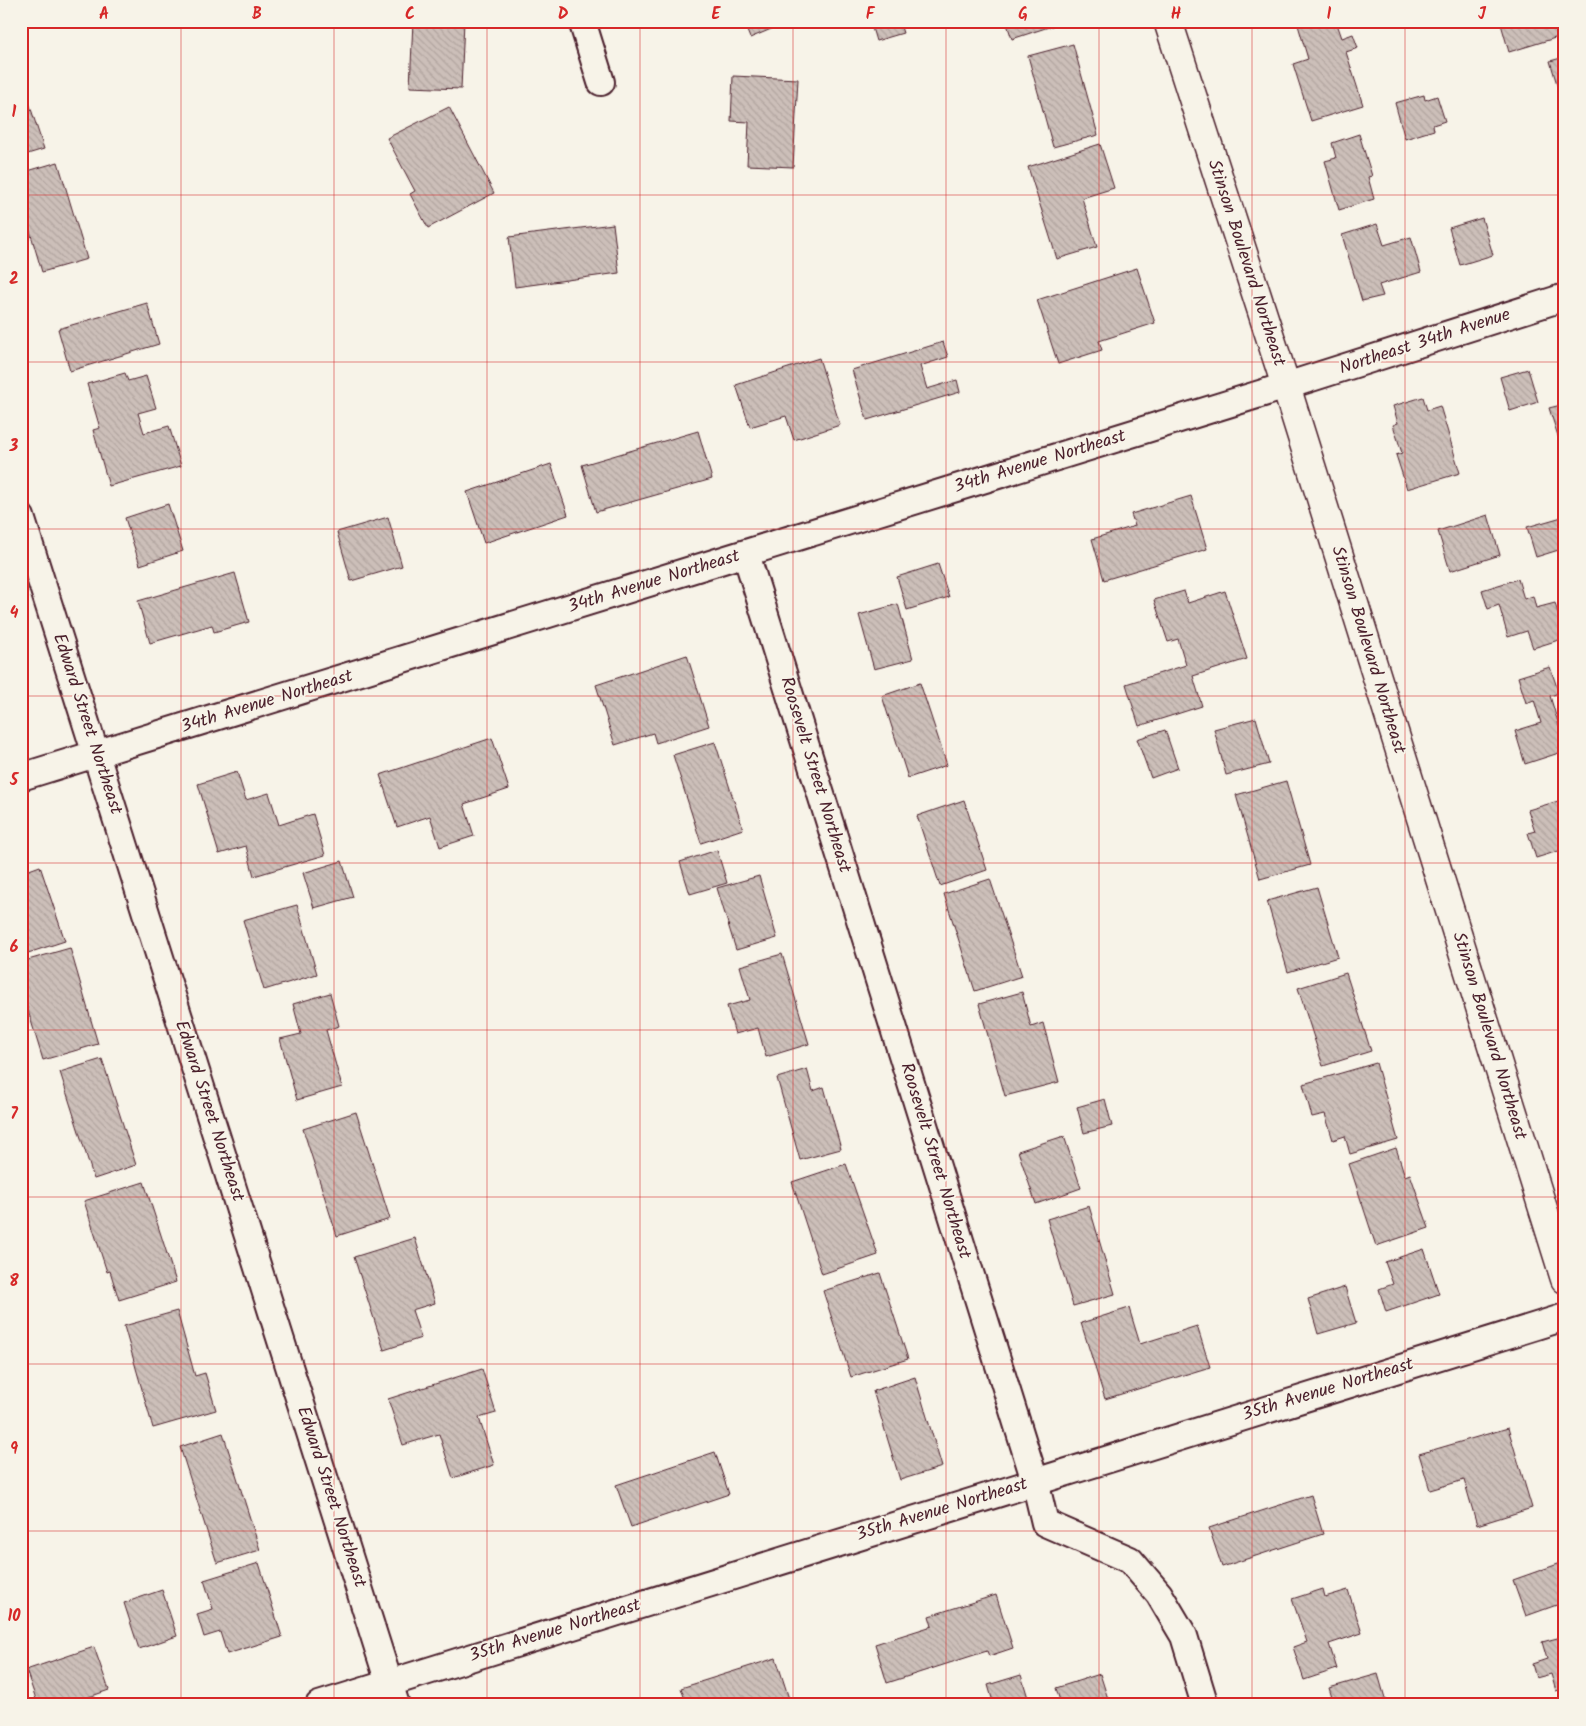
<svg xmlns="http://www.w3.org/2000/svg" width="1586" height="1726" viewBox="0 0 1586 1726" font-family="Kalam,sans-serif">
  <style>
    .building { fill: url(#building-back-hatch); stroke: #4a1f2b }
    .lines { fill: none; stroke-linecap: round; stroke-linejoin: round }
    .street-casing { stroke: #4a1f2b; stroke-width: 30 }
    .secondary-casing { stroke: #4a1f2b; stroke-width: 31 }
    .street { stroke: #f7f3e8; stroke-width: 26 }
    .secondary { stroke: #f7f3e8; stroke-width: 28 }
    .grid { fill: none; stroke: #d62828; stroke-width: 1; stroke-opacity: 0.55 }
    .labels { text-anchor: middle; dominant-baseline: central; stroke-width: 4; stroke-linejoin: round; paint-order: stroke }
    .street-label { font-size: 18px; fill: #4a1f2b; stroke: #f7f3e8 }
    .neatline { fill: none; stroke: #d62828; stroke-width: 2 }
    .grid-label { font-size: 16px; text-anchor: middle; font-weight: bold; fill: #d62828 }
  </style>
  <defs>
    <pattern id="building-back-hatch" width="6" height="6" patternUnits="userSpaceOnUse" patternTransform="scale(1.25)"><rect width="6" height="6" fill="#ccbfb9"/><path d="M-1 5l2 2M0 0l6 6M5-1l2 2" fill="none" stroke="#b1a49f"/></pattern>
  </defs>
  <rect width="100%" height="100%" fill="#f7f3e8"/>
  <filter id="ink" filterUnits="userSpaceOnUse"><feTurbulence type="fractalNoise" baseFrequency=".02" numOctaves="2"/><feDisplacementMap in="SourceGraphic" scale="10" xChannelSelector="R" yChannelSelector="G"/><feConvolveMatrix kernelMatrix="1 2 1 2 8 2 1 2 1" color-interpolation-filters="sRGB"/></filter>
  <g filter="url(#ink)">
    <g class="building">
      <polygon points="413,21 464,21 461,89 410,87"/>
      <polygon points="743,21 790,21 750,38"/>
      <polygon points="870,21 899,21 903,33 876,41"/>
      <polygon points="1006,21 1064,21 1064,22 1012,39"/>
      <polygon points="1309,21 1336,21 1342,38 1353,34 1358,48 1346,52 1363,105 1311,121 1293,64 1308,59 1298,25"/>
      <polygon points="1512,21 1565,21 1565,35 1509,52 1501,24"/>
      <polygon points="1073,44 1098,135 1053,147 1028,56"/>
      <polygon points="1565,57 1565,111 1550,61"/>
      <polygon points="733,76 798,79 793,167 747,165 749,122 731,121"/>
      <polygon points="21,78 44,149 21,156"/>
      <polygon points="1424,95 1425,100 1437,96 1445,121 1433,125 1434,130 1405,139 1395,103"/>
      <polygon points="449,107 494,193 428,228 410,194 415,191 387,138"/>
      <polygon points="1359,134 1372,176 1368,177 1374,199 1339,210 1325,161 1336,158 1332,143"/>
      <polygon points="1100,144 1114,188 1082,198 1097,247 1057,259 1028,167"/>
      <polygon points="58,162 87,259 42,272 21,201 21,173"/>
      <polygon points="1482,218 1493,255 1460,265 1449,228"/>
      <polygon points="613,224 619,273 515,287 509,237"/>
      <polygon points="1377,224 1384,245 1411,237 1421,272 1379,285 1383,296 1362,301 1342,235"/>
      <polygon points="1137,268 1155,323 1099,341 1102,350 1058,364 1037,300"/>
      <polygon points="147,303 159,344 70,371 58,329"/>
      <polygon points="943,342 948,357 920,366 927,389 957,380 960,392 867,420 852,370"/>
      <polygon points="819,358 840,425 794,440 786,416 750,427 736,385"/>
      <polygon points="1528,369 1538,402 1510,411 1500,377"/>
      <polygon points="125,373 128,381 146,376 156,408 138,413 144,433 169,426 181,466 109,486 93,430 100,428 87,384"/>
      <polygon points="1423,397 1427,410 1440,406 1460,473 1407,489 1396,455 1402,453 1393,425 1398,423 1393,406"/>
      <polygon points="1565,404 1565,437 1559,439 1549,408"/>
      <polygon points="698,431 712,479 596,512 582,465"/>
      <polygon points="551,464 568,515 484,543 467,492"/>
      <polygon points="1191,496 1207,549 1104,580 1092,539 1135,526 1131,514"/>
      <polygon points="168,504 183,551 140,565 125,518"/>
      <polygon points="1488,515 1500,555 1450,571 1438,531"/>
      <polygon points="388,517 402,566 351,581 337,532"/>
      <polygon points="1562,517 1565,526 1565,548 1536,557 1527,527"/>
      <polygon points="938,564 949,597 907,610 897,577"/>
      <polygon points="235,573 249,622 214,632 212,625 150,643 138,601"/>
      <polygon points="1518,579 1524,599 1533,596 1536,608 1555,603 1565,638 1533,648 1527,631 1508,637 1499,605 1488,609 1482,590"/>
      <polygon points="1184,591 1188,603 1225,591 1247,659 1193,676 1202,706 1139,726 1126,684 1186,665 1178,639 1168,642 1154,600"/>
      <polygon points="898,604 913,659 874,669 859,615"/>
      <polygon points="687,655 709,726 656,743 653,733 615,745 596,685"/>
      <polygon points="1550,667 1559,693 1550,696 1560,729 1565,728 1565,751 1525,764 1515,731 1541,723 1534,700 1526,703 1518,677"/>
      <polygon points="920,683 947,765 908,778 882,696"/>
      <polygon points="1256,718 1269,764 1226,775 1214,729"/>
      <polygon points="1165,730 1178,768 1151,778 1137,739"/>
      <polygon points="492,738 509,789 464,804 474,836 440,847 430,816 397,827 380,775"/>
      <polygon points="715,742 743,829 701,843 673,755"/>
      <polygon points="237,772 246,800 269,793 279,825 313,814 325,855 254,876 246,846 219,854 198,784"/>
      <polygon points="1286,781 1310,865 1260,879 1236,795"/>
      <polygon points="1565,799 1565,849 1536,858 1528,833 1535,831 1528,810"/>
      <polygon points="964,800 987,870 940,886 917,816"/>
      <polygon points="717,850 727,883 690,894 680,862"/>
      <polygon points="342,861 353,897 314,908 303,873"/>
      <polygon points="40,866 65,941 28,953 21,932 21,873"/>
      <polygon points="759,876 777,938 736,950 717,888"/>
      <polygon points="990,879 1022,976 975,991 944,894"/>
      <polygon points="1317,887 1338,957 1288,972 1267,901"/>
      <polygon points="297,905 317,974 264,990 243,920"/>
      <polygon points="70,948 98,1044 43,1060 26,1004 21,1005 21,962"/>
      <polygon points="782,954 809,1044 766,1057 758,1028 735,1034 727,1006 750,1000 740,966"/>
      <polygon points="1346,973 1371,1051 1323,1066 1298,988"/>
      <polygon points="1022,992 1031,1027 1043,1023 1059,1082 1005,1096 979,1004"/>
      <polygon points="330,993 339,1026 326,1030 342,1087 297,1100 280,1039 301,1034 293,1004"/>
      <polygon points="102,1059 136,1165 94,1179 60,1072"/>
      <polygon points="1376,1063 1398,1140 1350,1154 1345,1136 1333,1140 1325,1114 1312,1117 1303,1084"/>
      <polygon points="807,1069 813,1091 824,1087 841,1149 800,1160 777,1078"/>
      <polygon points="1105,1099 1112,1126 1084,1133 1077,1107"/>
      <polygon points="356,1112 390,1219 337,1236 303,1129"/>
      <polygon points="1064,1136 1081,1188 1036,1204 1018,1151"/>
      <polygon points="1396,1148 1405,1176 1410,1174 1429,1228 1376,1246 1349,1164"/>
      <polygon points="846,1164 878,1255 822,1274 792,1182"/>
      <polygon points="144,1182 176,1282 119,1300 110,1271 107,1272 84,1201"/>
      <polygon points="1089,1206 1115,1294 1073,1306 1047,1219"/>
      <polygon points="415,1238 435,1303 412,1310 421,1338 384,1350 354,1257"/>
      <polygon points="1424,1249 1439,1294 1386,1312 1379,1289 1393,1284 1385,1262"/>
      <polygon points="880,1273 908,1359 851,1377 823,1291"/>
      <polygon points="1345,1287 1356,1323 1318,1334 1308,1299"/>
      <polygon points="1129,1308 1140,1344 1197,1326 1210,1367 1105,1399 1081,1323"/>
      <polygon points="177,1311 195,1376 205,1373 216,1410 153,1428 124,1326"/>
      <polygon points="482,1369 496,1413 479,1418 494,1465 453,1478 439,1434 403,1445 388,1399"/>
      <polygon points="915,1377 942,1467 900,1480 873,1391"/>
      <polygon points="1508,1428 1532,1508 1477,1525 1464,1480 1430,1490 1419,1454"/>
      <polygon points="223,1433 260,1550 217,1563 180,1447"/>
      <polygon points="715,1452 729,1494 631,1527 616,1485"/>
      <polygon points="1311,1495 1323,1534 1222,1567 1209,1528"/>
      <polygon points="259,1563 282,1637 227,1654 220,1632 204,1637 197,1614 213,1609 204,1580"/>
      <polygon points="1561,1563 1565,1574 1565,1602 1526,1616 1513,1580"/>
      <polygon points="1323,1589 1325,1597 1348,1590 1362,1633 1329,1644 1337,1669 1304,1680 1293,1647 1307,1642 1292,1599"/>
      <polygon points="162,1590 177,1636 139,1649 124,1603"/>
      <polygon points="996,1595 1013,1648 989,1656 987,1651 887,1683 875,1644 932,1626 929,1616"/>
      <polygon points="1565,1636 1565,1688 1556,1691 1551,1674 1536,1678 1532,1664 1547,1659 1542,1642"/>
      <polygon points="94,1647 109,1690 66,1705 38,1705 26,1670"/>
      <polygon points="776,1658 791,1705 687,1705 681,1688"/>
      <polygon points="1100,1674 1110,1705 1047,1705 1060,1701 1056,1688"/>
      <polygon points="1378,1674 1387,1705 1332,1705 1334,1704 1329,1688"/>
      <polygon points="1021,1675 1029,1701 1017,1705 994,1705 988,1685"/>
    </g>
    <g class="lines">
      <g class="street-casing">
        <g id="street">
          <polyline points="582,21 601,82"/>
          <polyline points="21,517 396,1705"/>
          <polyline points="746,554 1035,1481 1045,1523 1130,1560 1159,1594 1184,1636 1205,1705"/>
          <polyline points="21,777 1286,386 1565,297"/>
          <polyline points="319,1705 1565,1317"/>
        </g>
      </g>
      <g class="secondary-casing">
        <polyline id="secondary" points="1168,21 1286,386 1565,1279"/>
      </g>
      <use href="#street" class="street"/>
      <use href="#secondary" class="secondary"/>
    </g>
  </g>
  <path class="grid" d="M 181,21 L 181,1705M 334,21 L 334,1705M 487,21 L 487,1705M 640,21 L 640,1705M 793,21 L 793,1705M 946,21 L 946,1705M 1099,21 L 1099,1705M 1252,21 L 1252,1705M 1405,21 L 1405,1705M 21,195 L 1565,195M 21,362 L 1565,362M 21,529 L 1565,529M 21,696 L 1565,696M 21,863 L 1565,863M 21,1030 L 1565,1030M 21,1197 L 1565,1197M 21,1364 L 1565,1364M 21,1531 L 1565,1531"/>
  <g class="labels">
    <g class="street-label">
      <text transform="translate(1246 263) rotate(72)">Stinson Boulevard Northeast</text>
      <text transform="translate(1425 342) rotate(-18)">Northeast 34th Avenue</text>
      <text transform="translate(1040 462) rotate(-17)">34th Avenue Northeast</text>
      <text transform="translate(654 582) rotate(-17)">34th Avenue Northeast</text>
      <text transform="translate(1368 650) rotate(73)">Stinson Boulevard Northeast</text>
      <text transform="translate(267 702) rotate(-17)">34th Avenue Northeast</text>
      <text transform="translate(87 724) rotate(72)">Edward Street Northeast</text>
      <text transform="translate(815 775) rotate(73)">Roosevelt Street Northeast</text>
      <text transform="translate(1489 1036) rotate(73)">Stinson Boulevard Northeast</text>
      <text transform="translate(209 1111) rotate(72)">Edward Street Northeast</text>
      <text transform="translate(935 1161) rotate(73)">Roosevelt Street Northeast</text>
      <text transform="translate(1328 1390) rotate(-17)">35th Avenue Northeast</text>
      <text transform="translate(331 1497) rotate(72)">Edward Street Northeast</text>
      <text transform="translate(942 1510) rotate(-17)">35th Avenue Northeast</text>
      <text transform="translate(555 1631) rotate(-17)">35th Avenue Northeast</text>
    </g>
  </g>
  <rect width="1586" height="1726" fill="none" stroke="#f7f3e8" stroke-width="55"/>
  <rect x="28" y="28" width="1530" height="1670" class="neatline"/>
  <g class="grid-label">
    <text x="104" y="19">A</text>
    <text x="257" y="19">B</text>
    <text x="410" y="19">C</text>
    <text x="563" y="19">D</text>
    <text x="716" y="19">E</text>
    <text x="870" y="19">F</text>
    <text x="1023" y="19">G</text>
    <text x="1176" y="19">H</text>
    <text x="1329" y="19">I</text>
    <text x="1482" y="19">J</text>
    <text x="14" y="117">1</text>
    <text x="14" y="284">2</text>
    <text x="14" y="451">3</text>
    <text x="14" y="618">4</text>
    <text x="14" y="785">5</text>
    <text x="14" y="952">6</text>
    <text x="14" y="1119">7</text>
    <text x="14" y="1286">8</text>
    <text x="14" y="1454">9</text>
    <text x="14" y="1621">10</text>
  </g>
</svg>
